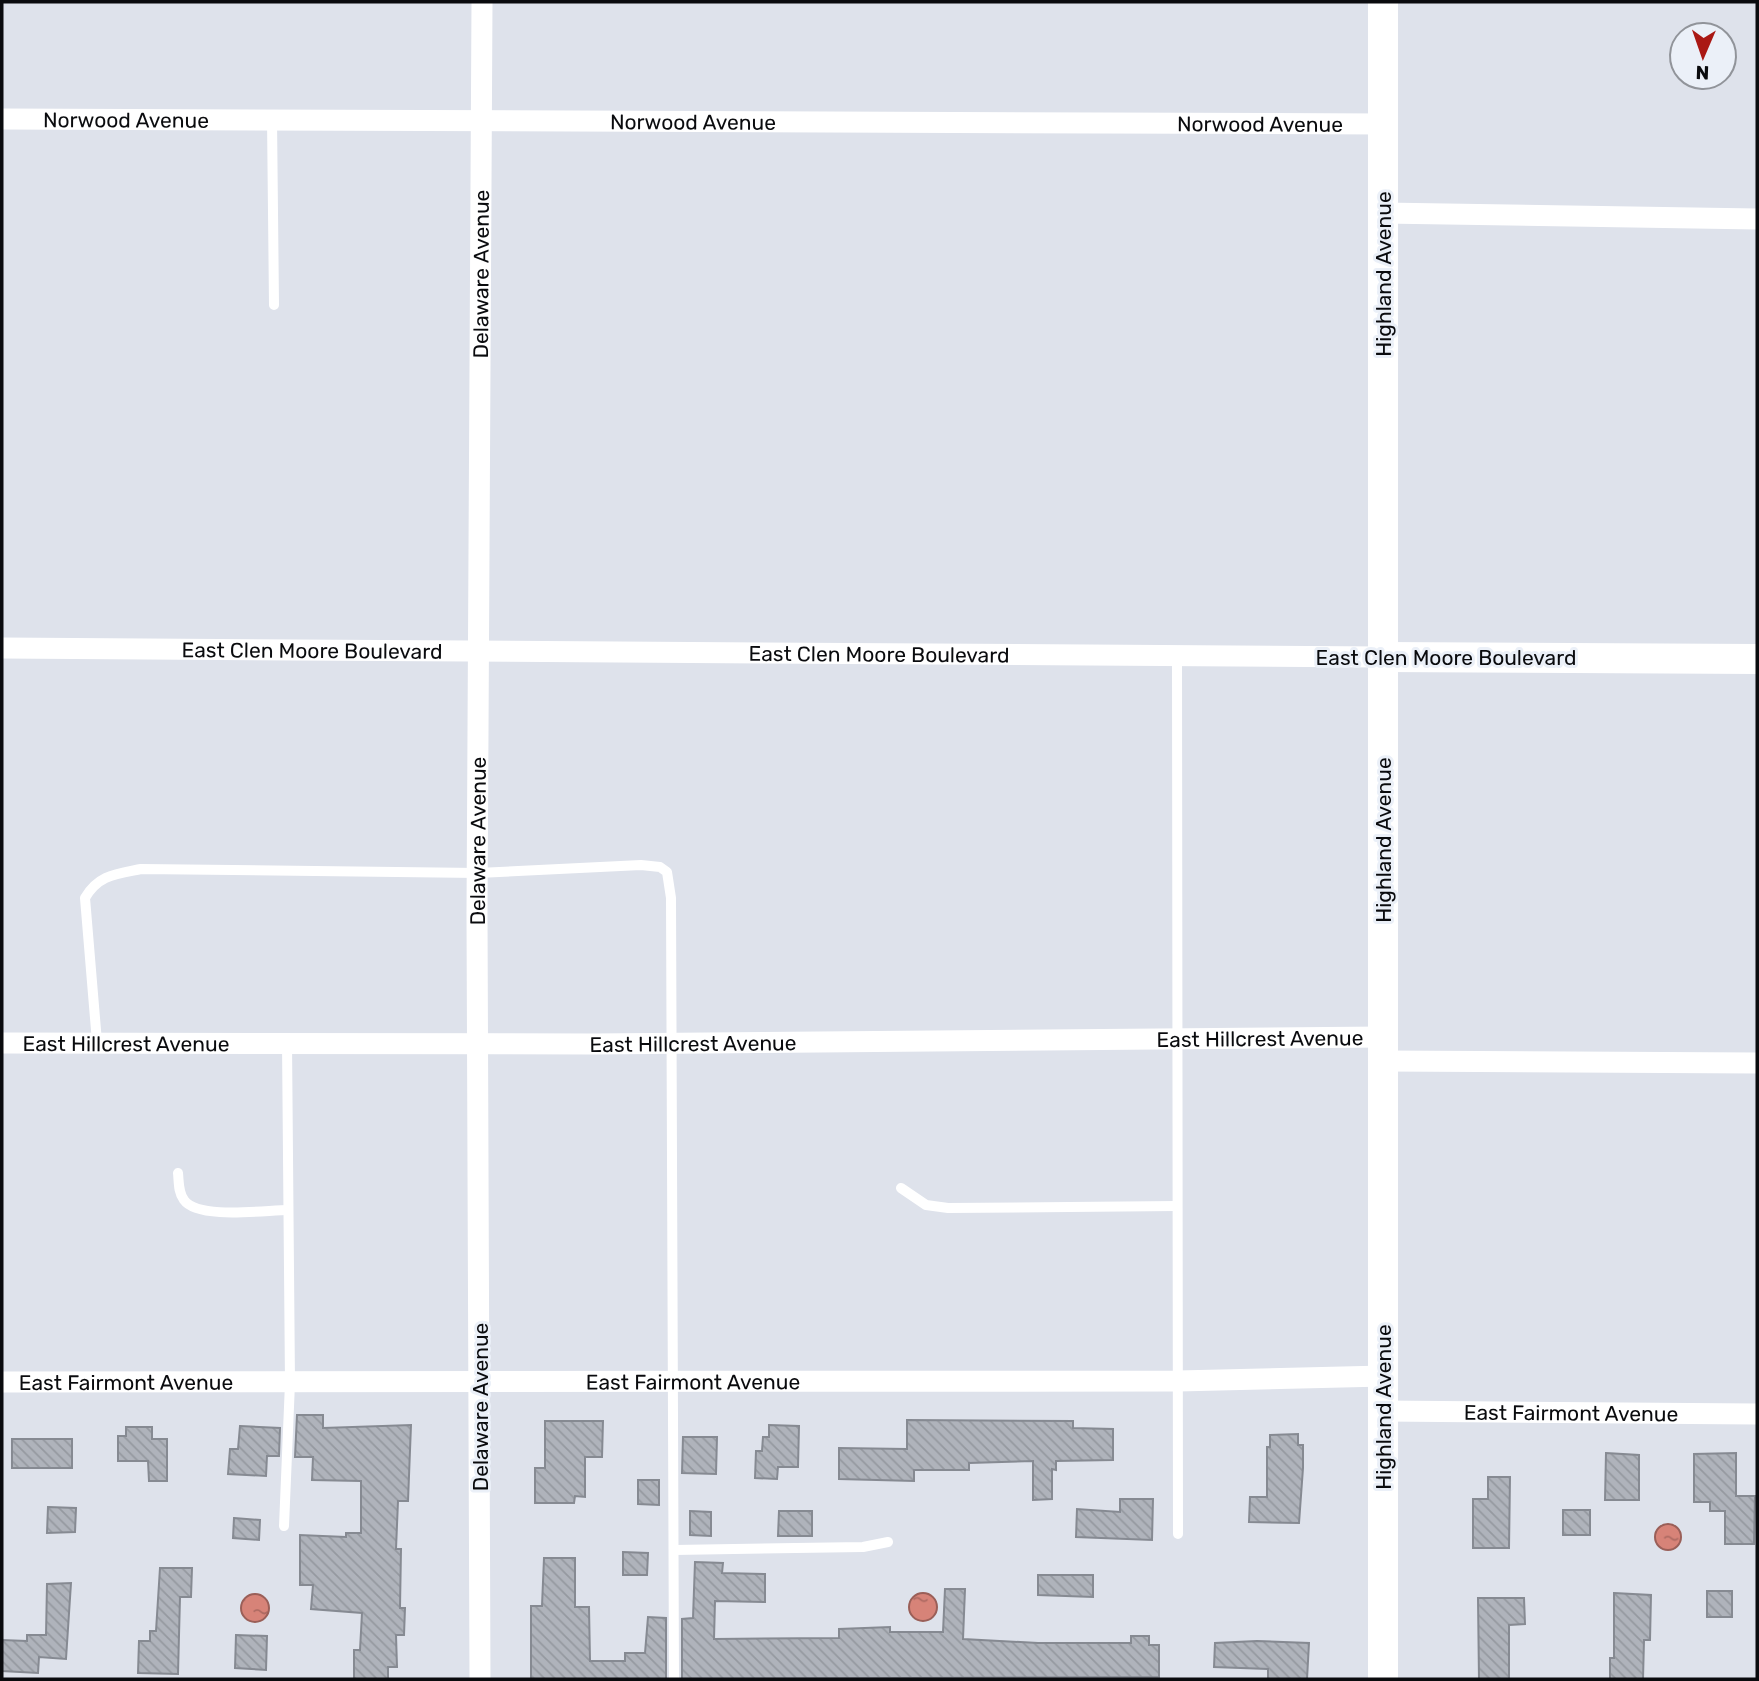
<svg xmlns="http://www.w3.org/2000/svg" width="1759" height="1681" viewBox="0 0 1759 1681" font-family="Rubik,sans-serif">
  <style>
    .water { fill: url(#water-ripples); stroke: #9a5f58; stroke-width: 2 }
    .building { fill: url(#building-back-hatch); stroke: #868a92; stroke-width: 2 }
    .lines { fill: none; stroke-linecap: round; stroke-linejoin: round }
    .lane { stroke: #fff; stroke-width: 10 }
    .street { stroke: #fff; stroke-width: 21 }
    .secondary { stroke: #fff; stroke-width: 30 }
    .labels { text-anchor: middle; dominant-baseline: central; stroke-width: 6; stroke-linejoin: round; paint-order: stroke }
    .street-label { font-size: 21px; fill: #0a0b0e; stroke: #ebf0f8 }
  </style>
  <defs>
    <pattern id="water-ripples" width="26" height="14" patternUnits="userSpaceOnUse" patternTransform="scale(1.75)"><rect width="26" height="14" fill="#d78378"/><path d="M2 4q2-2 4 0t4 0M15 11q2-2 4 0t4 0" fill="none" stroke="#ad6961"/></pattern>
    <pattern id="building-back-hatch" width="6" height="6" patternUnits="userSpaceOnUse" patternTransform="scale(1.75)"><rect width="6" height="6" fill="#afb3bb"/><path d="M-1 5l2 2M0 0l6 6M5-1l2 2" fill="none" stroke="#9599a0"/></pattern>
  </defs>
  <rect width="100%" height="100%" fill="#dee2eb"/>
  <g class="water">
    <circle cx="1668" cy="1537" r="13"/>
    <circle cx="923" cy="1607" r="14"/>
    <circle cx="255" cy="1608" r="14"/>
  </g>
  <g class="building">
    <polygon points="297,1415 323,1415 323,1428 411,1425 408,1501 398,1501 396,1549 401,1549 400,1608 405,1608 404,1635 396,1635 397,1667 388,1667 388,1679 354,1679 354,1650 360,1650 362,1613 311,1609 313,1585 300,1585 300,1535 346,1537 346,1533 361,1533 361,1481 312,1480 313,1457 295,1457"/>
    <polygon points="907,1420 1073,1421 1073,1428 1113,1429 1113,1460 1056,1461 1056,1470 1052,1469 1052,1499 1033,1500 1033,1461 969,1463 969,1470 914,1470 914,1481 839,1479 839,1448 907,1449"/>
    <polygon points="545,1421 603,1421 602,1457 585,1457 585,1497 575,1496 574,1503 535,1503 535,1468 545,1468"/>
    <polygon points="769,1425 799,1426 798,1467 778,1467 777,1479 755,1478 756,1451 762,1451 763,1437 769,1437"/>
    <polygon points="240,1426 280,1428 279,1456 267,1456 266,1476 228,1474 230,1449 238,1449"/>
    <polygon points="126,1427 152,1427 152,1439 167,1439 167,1481 149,1481 148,1461 118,1461 118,1436 126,1436"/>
    <polygon points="1298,1434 1298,1445 1303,1445 1303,1468 1299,1523 1249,1522 1250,1497 1267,1497 1267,1447 1270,1447 1270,1435"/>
    <polygon points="683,1437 717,1437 716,1474 682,1473"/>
    <rect x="12" y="1439" width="60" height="29"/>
    <polygon points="1606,1453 1639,1455 1639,1500 1605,1500"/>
    <polygon points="1736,1453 1736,1496 1755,1496 1754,1544 1725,1544 1725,1511 1710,1511 1710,1502 1694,1502 1694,1454"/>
    <polygon points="1488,1477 1510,1477 1509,1548 1473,1548 1473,1499 1488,1499"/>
    <polygon points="638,1480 659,1480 659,1505 638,1504"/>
    <polygon points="1120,1499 1153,1499 1152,1540 1076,1537 1077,1509 1120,1512"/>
    <polygon points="48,1507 76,1508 75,1532 47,1533"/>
    <rect x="1563" y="1510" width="27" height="25"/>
    <polygon points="690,1511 711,1512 711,1536 690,1535"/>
    <polygon points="779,1511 812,1511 812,1536 778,1536"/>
    <polygon points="234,1518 260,1520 259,1540 233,1538"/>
    <polygon points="623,1552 648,1553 647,1575 623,1575"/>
    <polygon points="544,1558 575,1558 575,1607 589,1607 590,1661 625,1661 625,1653 645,1653 648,1617 666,1618 666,1679 531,1679 531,1606 542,1606"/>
    <polygon points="695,1562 723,1563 722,1573 765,1574 765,1602 715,1601 714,1639 839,1638 839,1629 890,1627 890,1632 943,1632 945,1589 965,1589 963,1639 1038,1643 1131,1643 1131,1636 1149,1636 1149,1645 1159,1645 1159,1677 682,1679 682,1619 693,1618"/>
    <polygon points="160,1568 192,1568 191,1597 180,1597 178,1674 138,1673 139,1641 150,1641 150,1631 156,1631"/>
    <polygon points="1038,1575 1093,1575 1093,1597 1038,1595"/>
    <polygon points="71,1583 66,1659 39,1657 38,1673 2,1671 2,1640 27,1641 27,1635 46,1635 47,1584"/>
    <rect x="1707" y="1591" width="25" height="26"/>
    <polygon points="1614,1593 1651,1595 1650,1640 1644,1640 1643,1679 1610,1679 1610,1658 1614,1658"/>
    <polygon points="1478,1598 1524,1598 1525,1624 1509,1625 1509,1679 1479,1679"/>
    <polygon points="236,1635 267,1636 266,1670 235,1668"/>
    <polygon points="1257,1641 1309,1643 1307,1679 1268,1679 1268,1669 1214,1667 1215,1643"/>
  </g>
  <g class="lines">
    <g class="lane">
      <polyline points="272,119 274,305"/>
      <polyline points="1177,655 1178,1534"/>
      <path d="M 97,1042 L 85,898 C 98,875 116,874 141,869 L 478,873 L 641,865 L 660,867 L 667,872 L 671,898 L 674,1679"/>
      <path d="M 178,1173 C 179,1182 178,1192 184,1200 C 198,1220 266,1210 288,1210"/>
      <polyline points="901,1188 926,1205 948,1208 1177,1206"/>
      <polyline points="284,1526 290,1383 287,1042"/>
      <polyline points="674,1550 863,1547 888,1542"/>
    </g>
    <g class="street">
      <path id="s1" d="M 2,119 L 1383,124"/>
      <polyline points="1383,213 1757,219"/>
      <path id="s2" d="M 2,648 L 1383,657"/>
      <path id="s3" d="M 2,1043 L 594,1044 L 1383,1037"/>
      <polyline points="1383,1061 1757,1063"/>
      <path id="s4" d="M 2,1382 L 1178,1381 L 1384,1376"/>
      <path id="s5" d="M 1384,1411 L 1757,1414"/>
      <path id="s6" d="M 480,1679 L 477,914 L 482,2"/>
    </g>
    <g class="secondary">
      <polyline points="1383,2 1383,1679"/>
      <polyline points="1383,657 1757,659"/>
    </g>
  </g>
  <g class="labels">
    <g class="street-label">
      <text stroke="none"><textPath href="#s1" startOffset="124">Norwood Avenue</textPath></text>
      <text stroke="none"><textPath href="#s1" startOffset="691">Norwood Avenue</textPath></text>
      <text stroke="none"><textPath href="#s1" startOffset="1258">Norwood Avenue</textPath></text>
      <text stroke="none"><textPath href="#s6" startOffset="1405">Delaware Avenue</textPath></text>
      <text transform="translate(1383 274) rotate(-90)">Highland Avenue</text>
      <text stroke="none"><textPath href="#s2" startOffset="310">East Clen Moore Boulevard</textPath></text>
      <text stroke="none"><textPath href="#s2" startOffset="877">East Clen Moore Boulevard</textPath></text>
      <text x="1446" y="657">East Clen Moore Boulevard</text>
      <text transform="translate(1383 840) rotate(-90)">Highland Avenue</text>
      <text stroke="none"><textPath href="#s6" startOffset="838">Delaware Avenue</textPath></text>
      <text stroke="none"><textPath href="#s3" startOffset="1258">East Hillcrest Avenue</textPath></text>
      <text stroke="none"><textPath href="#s3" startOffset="124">East Hillcrest Avenue</textPath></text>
      <text stroke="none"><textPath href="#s3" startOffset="691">East Hillcrest Avenue</textPath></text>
      <text stroke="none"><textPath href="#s4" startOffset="124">East Fairmont Avenue</textPath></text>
      <text stroke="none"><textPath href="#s4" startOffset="691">East Fairmont Avenue</textPath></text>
      <text transform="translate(480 1407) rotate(-90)">Delaware Avenue</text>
      <text transform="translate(1383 1407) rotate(-90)">Highland Avenue</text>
      <text stroke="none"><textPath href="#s5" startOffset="187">East Fairmont Avenue</textPath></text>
    </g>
  </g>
  <rect width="1759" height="1681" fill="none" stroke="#0a0b0e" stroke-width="7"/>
  <g transform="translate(1703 56) rotate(182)"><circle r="33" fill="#ebf0f8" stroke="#91949a" stroke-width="2"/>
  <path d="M0-5L12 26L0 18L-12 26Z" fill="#aa1814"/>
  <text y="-10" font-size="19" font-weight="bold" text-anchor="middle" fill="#0a0b0e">N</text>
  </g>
</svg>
